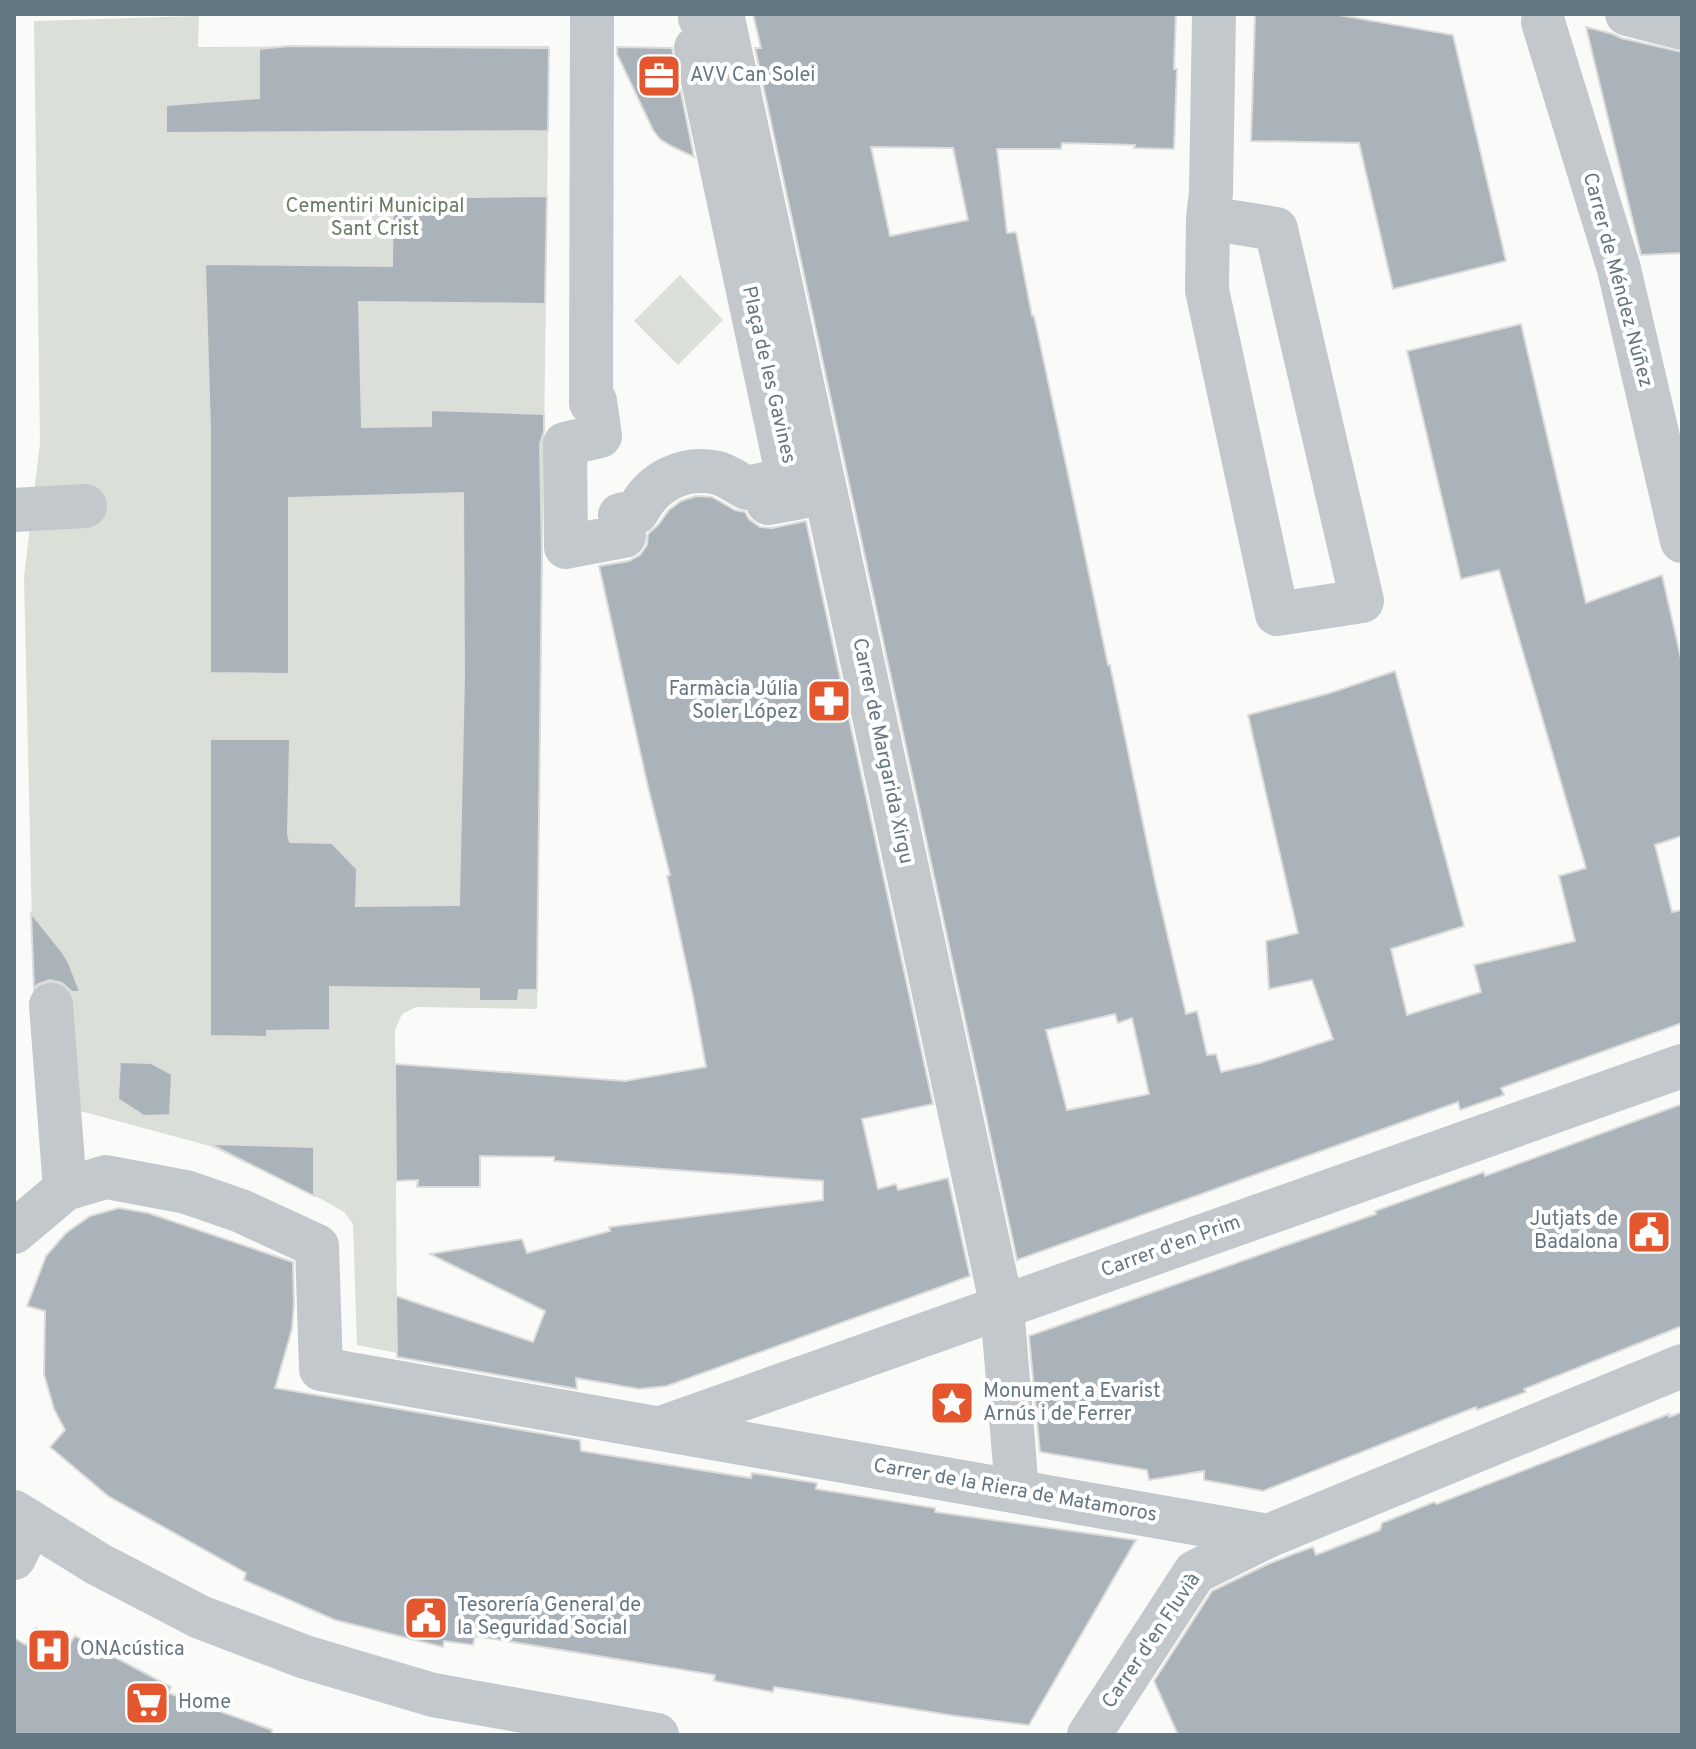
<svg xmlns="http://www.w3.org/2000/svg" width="1696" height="1749" viewBox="0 0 1696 1749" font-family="Overpass,sans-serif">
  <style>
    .green { fill: #dadfd7 }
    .building { fill: #aab3b9; stroke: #dcdcda; stroke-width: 2; fill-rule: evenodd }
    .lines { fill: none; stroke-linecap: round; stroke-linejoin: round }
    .minor { stroke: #c3c8cc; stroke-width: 44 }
    .labels { text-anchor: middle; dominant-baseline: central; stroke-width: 8; stroke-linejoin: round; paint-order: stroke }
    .poi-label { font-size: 20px; fill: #657683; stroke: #fff; text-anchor: start }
    .park-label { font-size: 20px; fill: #687a64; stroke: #fff }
    .street-label { font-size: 20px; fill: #657683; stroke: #fff }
  </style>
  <rect width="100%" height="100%" fill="#fafaf8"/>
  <g class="green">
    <polygon points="199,16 198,47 549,46 537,1009 416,1007 402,1014 395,1030 397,1353 357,1345 353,1224 344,1212 323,1200 210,1146 36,1099 24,577 40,443 34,21"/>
    <polygon points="680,275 723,320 678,365 634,321"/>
  </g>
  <g class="building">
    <path d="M 753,14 L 1176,14 L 1174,69 L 1177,69 L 1174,149 L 1134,148 L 1135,145 L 1062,143 L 1061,149 L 997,149 L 1007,233 L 1016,232 L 1032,316 L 1034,316 L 1071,488 L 1108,665 L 1110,665 L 1156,886 L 1186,1014 L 1197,1011 L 1207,1055 L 1216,1054 L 1221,1072 L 1260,1063 L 1333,1039 L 1312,980 L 1269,989 L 1266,941 L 1298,933 L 1248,715 L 1330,693 L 1395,671 L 1464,926 L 1391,949 L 1407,1015 L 1481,992 L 1474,965 L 1575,941 L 1559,876 L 1586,868 L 1499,570 L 1461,579 L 1407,351 L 1521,324 L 1586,603 L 1662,575 L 1682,663 L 1682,836 L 1655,845 L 1672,912 L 1682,910 L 1682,1023 L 1501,1088 L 1504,1095 L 1460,1110 L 1458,1102 L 1017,1260 L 755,48 L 761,48 ZM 871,147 L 953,148 L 968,220 L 890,236 ZM 1115,1014 L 1118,1023 L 1132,1018 L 1149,1094 L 1067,1110 L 1046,1030 Z"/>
    <polygon points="1255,14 1333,14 1453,35 1506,261 1393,289 1359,143 1251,141"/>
    <polygon points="1586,27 1613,34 1621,38 1682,52 1682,253 1641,255"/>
    <polygon points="289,46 549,48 548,131 166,133 166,105 259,98 259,49"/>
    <polygon points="617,47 672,48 694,157 671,146 660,139 653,130 617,54"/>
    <polygon points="547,196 545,304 359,302 362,427 431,426 431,410 544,414 544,431 540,444 542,553 537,990 519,990 518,1001 479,1001 479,989 330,987 330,1030 267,1031 267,1037 210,1036 210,739 290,739 288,835 290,842 332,843 357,869 356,906 459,905 464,676 463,493 289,498 289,674 210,673 210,428 205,264 392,266 393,198"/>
    <polygon points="696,496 712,497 735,510 745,512 749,519 760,527 772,528 806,521 933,1104 862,1119 878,1189 896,1184 898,1190 948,1178 970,1276 667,1386 639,1389 576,1378 577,1389 397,1357 396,1296 533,1342 545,1311 430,1254 522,1239 527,1253 610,1231 609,1227 823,1200 823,1181 554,1161 554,1157 480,1156 480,1187 417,1187 418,1180 396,1181 395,1064 625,1081 706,1067 693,996 667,876 670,875 648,787 599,566 629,561 640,555 647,545 648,534 658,525 669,510 681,501"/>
    <polygon points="31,913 63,953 69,963 80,992 72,992 62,983 50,980 38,984 34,988"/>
    <polygon points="120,1062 151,1063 172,1074 170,1115 144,1116 118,1099"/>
    <polygon points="1682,1104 1682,1326 1524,1389 1526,1392 1477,1410 1476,1407 1468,1410 1263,1491 1204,1480 1204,1471 1149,1480 1147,1470 1040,1452 1029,1336 1367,1217 1376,1214 1375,1211 1484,1172 1485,1176"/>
    <polygon points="210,1144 314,1147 314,1196"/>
    <polygon points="119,1208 148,1213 293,1262 294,1305 292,1329 275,1388 580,1440 581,1451 751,1478 752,1473 817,1483 816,1489 935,1508 935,1512 1136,1540 1029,1725 956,1716 774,1687 773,1692 714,1681 715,1675 475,1636 473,1645 444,1641 443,1647 335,1620 244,1580 246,1573 108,1496 50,1447 65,1430 54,1409 44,1374 45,1311 27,1306 46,1256 66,1233 90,1216"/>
    <polygon points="1682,1412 1682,1735 1178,1735 1154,1681 1212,1591 1268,1564 1291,1555 1313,1547 1316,1555 1380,1530 1382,1523 1434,1502 1437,1504 1669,1414 1669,1417"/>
    <polygon points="36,1628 69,1645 75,1636 171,1687 168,1693 272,1730 271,1735 14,1735 14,1638 26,1645"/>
  </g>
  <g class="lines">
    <g class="minor">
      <path d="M 592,14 L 591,403 L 595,401 L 600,436 L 565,444 L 566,547 L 624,536 L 620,515 L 637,512 C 652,482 683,465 718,473 C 728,476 737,483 747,488 L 765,484 L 768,503 L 801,497 L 801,494 L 812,492 L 806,468 L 787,473 L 696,48 L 716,42 L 711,16 L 700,18 L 700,16"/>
      <polyline points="722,14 1002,1307 1017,1491"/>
      <polyline points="1627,14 1682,28"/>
      <polyline points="1543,22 1619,269 1682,541"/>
      <polyline points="1208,218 1276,229 1362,601 1277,614 1207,290 1208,218 1211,192 1214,14"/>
      <polyline points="14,510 85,506"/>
      <polyline points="51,1005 65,1189"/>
      <polyline points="14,1232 65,1189 106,1177 186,1192 241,1211 317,1246 321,1369 1268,1536 1682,1366"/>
      <polyline points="661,1428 1682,1066"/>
      <polyline points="14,1512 98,1564 200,1617 305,1657 433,1695 657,1735"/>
      <polyline points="14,1558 31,1523"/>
      <polyline points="1089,1735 1195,1572 1268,1536"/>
    </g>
  </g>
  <defs>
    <g id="office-square" transform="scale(2.3)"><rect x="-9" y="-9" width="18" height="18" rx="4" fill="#e4572e" stroke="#fff"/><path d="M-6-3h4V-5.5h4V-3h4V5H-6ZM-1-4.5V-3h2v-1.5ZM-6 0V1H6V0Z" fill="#fff"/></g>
    <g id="pharmacy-square" transform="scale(2.3)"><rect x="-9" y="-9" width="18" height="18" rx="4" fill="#e4572e" stroke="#fff"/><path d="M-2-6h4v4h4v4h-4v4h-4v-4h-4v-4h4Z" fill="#fff"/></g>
    <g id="civic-square" transform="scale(2.3)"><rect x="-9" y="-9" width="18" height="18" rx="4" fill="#e4572e" stroke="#fff"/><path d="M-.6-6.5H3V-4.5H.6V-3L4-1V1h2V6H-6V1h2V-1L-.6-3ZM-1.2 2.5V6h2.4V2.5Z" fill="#fff"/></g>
    <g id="sight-square" transform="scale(2.3)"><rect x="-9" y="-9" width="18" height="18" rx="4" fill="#e4572e" stroke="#fff"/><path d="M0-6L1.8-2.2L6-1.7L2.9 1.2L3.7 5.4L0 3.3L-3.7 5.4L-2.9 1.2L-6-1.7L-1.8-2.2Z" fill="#fff"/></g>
    <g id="hospital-square" transform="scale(2.3)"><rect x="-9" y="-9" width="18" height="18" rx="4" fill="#e4572e" stroke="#fff"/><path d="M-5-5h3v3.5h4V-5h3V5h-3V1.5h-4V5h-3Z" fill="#fff"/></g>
    <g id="supermarket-square" transform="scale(2.3)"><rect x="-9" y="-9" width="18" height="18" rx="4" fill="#e4572e" stroke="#fff"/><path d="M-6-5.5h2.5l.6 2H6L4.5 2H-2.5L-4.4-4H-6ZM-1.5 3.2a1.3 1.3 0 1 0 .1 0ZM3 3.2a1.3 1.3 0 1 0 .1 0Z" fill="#fff"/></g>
  </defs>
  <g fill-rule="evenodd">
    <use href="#office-square" x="659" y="76"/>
    <use href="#pharmacy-square" x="829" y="701"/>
    <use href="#civic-square" x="1649" y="1232"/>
    <use href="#sight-square" x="952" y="1403"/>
    <use href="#civic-square" x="426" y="1618"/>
    <use href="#hospital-square" x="49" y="1650"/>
    <use href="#supermarket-square" x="147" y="1703"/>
  </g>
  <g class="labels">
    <g class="poi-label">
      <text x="690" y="76">AVV Can Solei</text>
      <text x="798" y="690" text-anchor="end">Farmàcia Júlia<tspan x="798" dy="23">Soler López</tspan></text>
      <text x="1618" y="1220" text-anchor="end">Jutjats de<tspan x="1618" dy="23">Badalona</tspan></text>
      <text x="983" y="1392">Monument a Evarist<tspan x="983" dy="23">Arnús i de Ferrer</tspan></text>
      <text x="457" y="1606">Tesorería General de<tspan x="457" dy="23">la Seguridad Social</tspan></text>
      <text x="80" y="1650">ONAcústica</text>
      <text x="178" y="1703">Home</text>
    </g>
    <g class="park-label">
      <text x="375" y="207">Cementiri Municipal<tspan x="375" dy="23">Sant Crist</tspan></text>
    </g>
    <g class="street-label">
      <text transform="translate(1617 280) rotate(75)">Carrer de Méndez Núñez</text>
      <text transform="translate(768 375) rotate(77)">Plaça de les Gavines</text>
      <text transform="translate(882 751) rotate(78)">Carrer de Margarida Xirgu</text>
      <text transform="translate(1171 1247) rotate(-20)">Carrer d'en Prim</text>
      <text transform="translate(1015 1491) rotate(10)">Carrer de la Riera de Matamoros</text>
      <text transform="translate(1152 1641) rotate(-56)">Carrer d'en Fluvià</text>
    </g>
  </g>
  <rect width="1696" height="1749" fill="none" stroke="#657683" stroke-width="32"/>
</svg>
